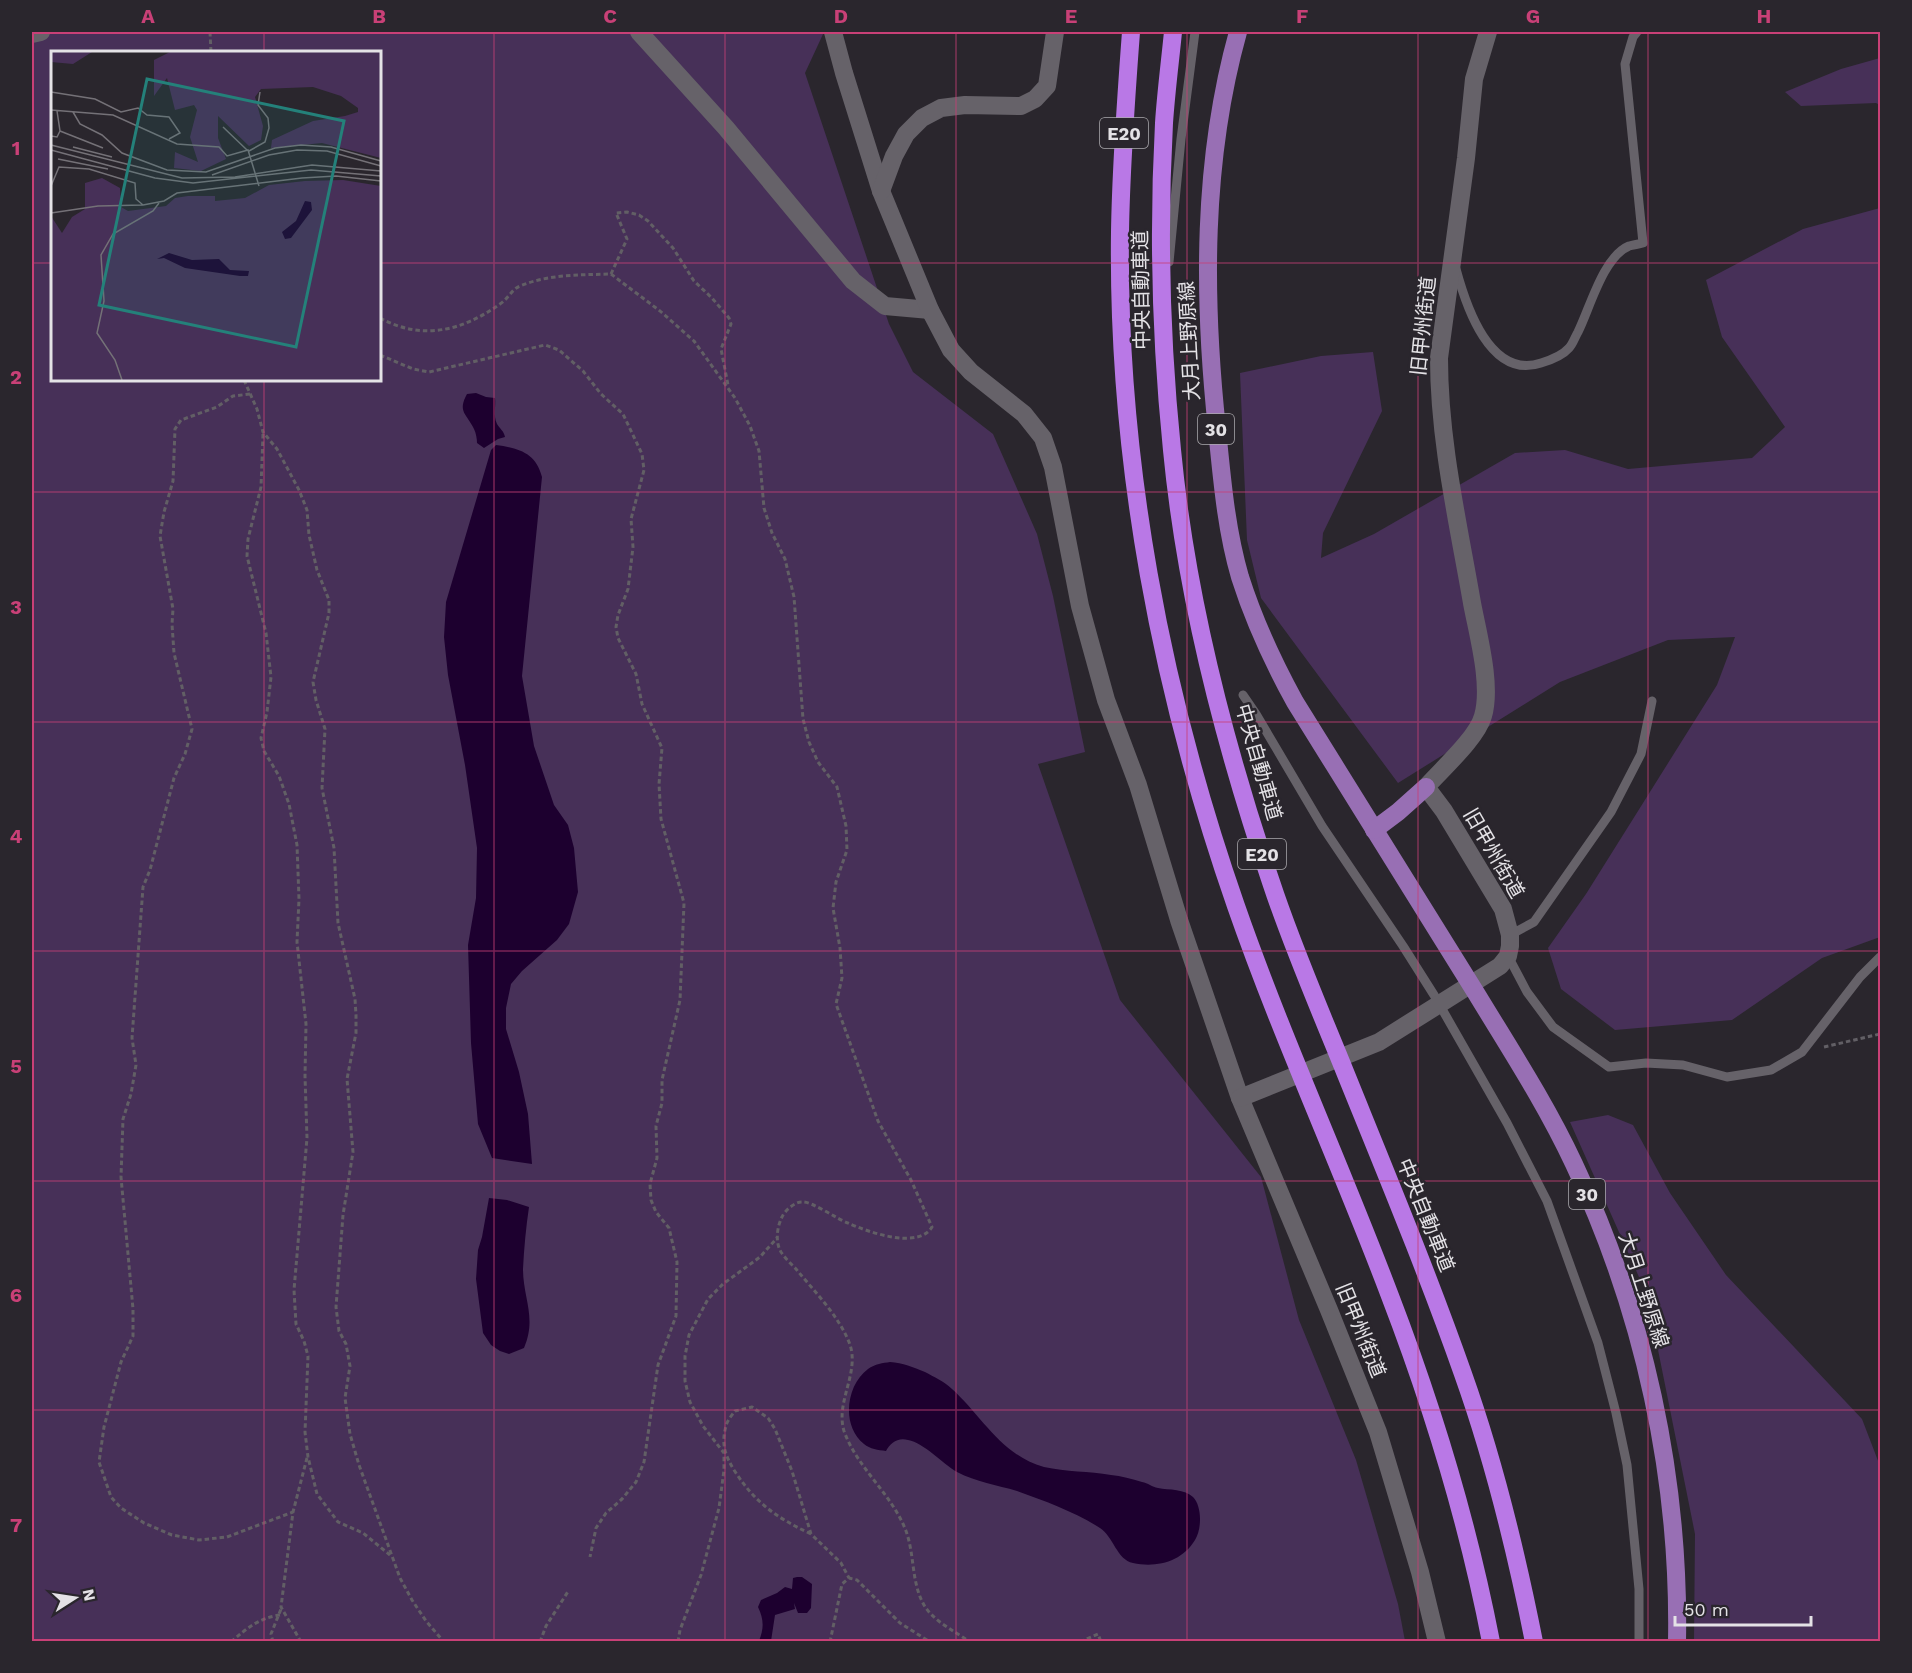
<svg xmlns="http://www.w3.org/2000/svg" width="1912" height="1673" viewBox="0 0 1912 1673" font-family="'Work Sans','Noto Sans JP',sans-serif">
  <style>
    .green { fill: #473058; fill-rule: evenodd }
    .water { fill: #1d002f }
    .lines { fill: none; stroke-linecap: round; stroke-linejoin: round }
    .path { stroke: #625f65; stroke-width: 3; stroke-dasharray: 4.5 3; stroke-linecap: butt }
    .service { stroke: #666269; stroke-width: 9 }
    .minor { stroke: #666269; stroke-width: 18 }
    .primary { stroke: #986fb4; stroke-width: 18 }
    .motorway { stroke: #b978e6; stroke-width: 18 }
    .grid { fill: none; stroke: #c94077; stroke-width: 1.5; stroke-opacity: 0.55 }
    .labels { text-anchor: middle; dominant-baseline: central; stroke-width: 5; stroke-linejoin: round; paint-order: stroke }
    .shield { fill: #2a262d; stroke: #acaaae; stroke-width: 1.5 }
    .shield-label { font-size: 18px; font-weight: bold; fill: #e4e2e6 }
    .street-label { font-size: 20px; fill: #e4e2e6; stroke: #2a262d }
    .inset-road { fill: none; stroke: #747177; stroke-width: 1.5 }
    .view { fill: #24817a; fill-opacity: 0.15; stroke: #24817a; stroke-width: 3 }
    .inset-edge { fill: none; stroke: #e4e2e6; stroke-width: 3 }
    .neatline { fill: none; stroke: #c94077; stroke-width: 2 }
    .grid-label { font-size: 20px; text-anchor: middle; font-weight: bold; fill: #c94077 }
  </style>
  <rect width="100%" height="100%" fill="#2a262d"/>
  <g class="green">
    <path d="M 32,32 L 824,32 L 805,73 L 889,324 L 913,372 L 993,434 L 1037,534 L 1053,596 L 1085,752 L 1038,764 L 1120,1000 L 1261,1177 L 1299,1320 L 1356,1460 L 1398,1604 L 1405,1641 L 32,1641 ZM 52,52 L 380,52 L 380,380 L 52,380 Z"/>
    <polygon points="1880,58 1880,105 1876,103 1801,106 1785,92 1841,69"/>
    <polygon points="1880,208 1880,937 1822,958 1732,1020 1615,1030 1561,989 1548,948 1586,894 1717,685 1735,637 1668,640 1560,682 1398,783 1261,598 1247,540 1240,373 1321,356 1373,352 1382,411 1323,533 1321,558 1374,534 1515,453 1565,450 1628,469 1752,458 1785,427 1722,337 1706,280 1803,229"/>
    <polygon points="1608,1115 1633,1125 1670,1193 1726,1275 1862,1419 1880,1466 1880,1641 1694,1641 1695,1534 1647,1295 1570,1122"/>
  </g>
  <g class="water">
    <path d="M 476,393 L 486,397 L 495,398 C 496,407 493,415 497,424 C 500,429 504,431 505,437 L 498,439 L 484,448 L 477,443 C 477,439 476,433 474,429 C 467,414 457,412 467,394 Z"/>
    <path d="M 496,445 C 519,448 536,453 542,477 L 522,676 L 534,746 L 554,805 L 568,825 L 574,848 L 578,892 L 569,924 L 557,940 L 522,971 L 511,984 L 506,1008 L 506,1029 L 519,1072 L 528,1114 L 532,1164 L 492,1158 L 478,1124 L 471,1043 L 468,945 L 476,898 L 477,848 L 465,765 L 448,675 L 444,637 L 446,602 L 491,450 Z"/>
    <path d="M 489,1198 L 507,1200 L 529,1207 C 526,1227 524,1248 523,1269 C 523,1298 537,1318 524,1348 L 509,1354 L 500,1351 L 491,1345 L 483,1333 L 476,1279 L 478,1250 L 482,1237 Z"/>
    <path d="M 890,1362 C 903,1363 913,1367 925,1372 C 934,1377 944,1381 952,1389 C 981,1415 1002,1456 1044,1467 C 1066,1472 1089,1471 1111,1475 C 1121,1476 1132,1479 1142,1482 C 1148,1483 1152,1487 1158,1488 C 1169,1490 1185,1489 1193,1497 C 1202,1506 1202,1529 1195,1540 C 1182,1562 1156,1568 1133,1563 C 1117,1560 1113,1536 1100,1528 C 1075,1512 1045,1501 1017,1491 C 997,1485 976,1482 957,1472 C 942,1463 924,1443 908,1440 C 898,1437 890,1443 886,1451 C 878,1450 870,1449 864,1444 C 841,1426 846,1385 868,1369 C 875,1364 883,1363 890,1362 Z"/>
    <path d="M 797,1577 L 802,1577 L 812,1584 L 811,1608 L 807,1613 L 798,1613 L 794,1603 L 795,1609 L 775,1615 L 771,1641 L 759,1641 C 764,1628 764,1620 758,1607 L 761,1600 L 777,1593 L 785,1587 L 792,1589 L 793,1578 Z"/>
  </g>
  <g class="lines">
    <g class="path">
      <polyline points="210,32 211,52"/>
      <polyline points="611,274 627,239 616,213 627,212 639,215 648,221 673,248 694,281 712,298 729,318 731,324 721,349 728,385"/>
      <path d="M 380,318 C 422,341 462,331 500,304 C 508,299 512,289 520,286 C 549,274 581,275 611,274 L 660,311 L 694,341 L 735,398 L 750,426 L 759,451 L 764,508 L 772,533 L 785,559 L 794,597 L 803,719 L 809,742 L 818,762 L 837,787 L 846,826 L 847,850 L 836,882 L 833,908 L 840,948 L 842,978 L 836,1004 L 878,1121 L 911,1180 L 932,1227 C 918,1250 868,1232 848,1223 C 837,1219 813,1202 803,1202 C 796,1201 785,1210 782,1217 C 777,1227 775,1242 781,1252 C 785,1258 791,1264 796,1269 C 814,1291 838,1315 849,1342 C 861,1372 835,1401 844,1431 C 857,1468 892,1494 906,1531 C 915,1556 911,1582 924,1605 C 933,1621 956,1632 970,1642"/>
      <polyline points="380,355 413,369 429,372 545,345 559,350 583,371 601,394 623,414 642,454 644,470 631,519 633,547 628,589 618,615 616,627 618,638 636,674 642,704 662,748 659,784 661,819 684,903 680,1000 662,1080 662,1103 656,1126 657,1158 650,1184 651,1200 656,1212 669,1228 677,1262 676,1316 658,1365 644,1462 636,1482 622,1499 606,1513 596,1528 590,1557"/>
      <polyline points="244,380 257,409 263,432 277,449 299,490 307,510 309,535 317,570 329,600 329,613 313,682 316,700 325,729 322,788 334,848 338,923 355,999 356,1015 356,1033 347,1079 353,1152 343,1215 336,1307 339,1331 346,1344 350,1366 345,1398 350,1434 359,1465 400,1578 412,1600 426,1621 444,1642"/>
      <polyline points="250,394 233,396 217,407 181,420 175,429 173,481 164,512 160,536 173,609 172,624 174,653 192,729 185,754 174,778 150,870 143,887 132,1038 136,1065 131,1094 123,1119 121,1177 133,1309 133,1336 121,1362 104,1427 99,1462 111,1497 121,1508 144,1523 172,1535 199,1540 227,1537 293,1512"/>
      <polyline points="263,434 261,487 248,539 247,556 266,633 271,677 267,712 261,738 264,751 279,776 289,804 297,845 299,899 297,942 306,1024 305,1076 307,1138 294,1290 296,1324 304,1341 308,1356 305,1432 308,1457 317,1494 338,1522 363,1533 390,1555"/>
      <polyline points="1824,1047 1880,1034"/>
      <path d="M 811,1534 C 777,1518 755,1503 734,1470 C 725,1455 721,1444 726,1426 C 727,1421 732,1415 735,1411 L 752,1407 L 768,1418 L 775,1429 L 792,1471 L 811,1534 L 841,1563 L 849,1578"/>
      <path d="M 231,1642 C 247,1628 259,1618 280,1615"/>
      <polyline points="273,1642 271,1634 281,1609"/>
      <polyline points="301,1642 281,1607 293,1512 307,1458"/>
      <polyline points="540,1642 546,1626 569,1590"/>
      <polyline points="678,1642 680,1630 701,1575 719,1508 724,1470 724,1453 703,1426 690,1402 685,1381 685,1356 689,1335 708,1299 723,1284 760,1257 777,1238"/>
      <polyline points="830,1642 842,1584 849,1578 857,1580 900,1623 930,1642"/>
      <polyline points="1080,1642 1098,1634 1101,1642"/>
    </g>
    <g class="service">
      <polyline points="1169,262 1181,139 1195,32"/>
      <path d="M 1456,269 C 1466,306 1490,380 1541,363 C 1551,360 1562,356 1569,348 C 1573,344 1575,337 1578,332 C 1590,308 1603,257 1629,246 C 1633,245 1639,244 1643,243 L 1625,64 L 1633,37 L 1637,32"/>
      <polyline points="1243,695 1256,714 1322,826 1403,946 1434,995 1507,1123 1547,1201 1598,1343 1616,1413 1627,1465 1639,1589 1639,1642"/>
      <polyline points="1510,935 1534,922 1611,812 1641,754 1652,701"/>
      <polyline points="1508,956 1527,992 1553,1027 1609,1067 1646,1063 1683,1065 1727,1077 1771,1070 1802,1052 1860,977 1880,957"/>
    </g>
    <g class="minor">
      <polyline points="639,32 726,128 853,281 885,306 930,310"/>
      <polyline points="833,32 844,73 881,191 930,310 951,350 971,372 1024,414 1043,438 1053,467 1080,606 1106,700 1138,785 1179,920 1240,1098 1329,1310 1378,1432 1420,1572 1437,1642"/>
      <polyline points="32,34 41,32"/>
      <polyline points="881,191 894,156 906,134 922,118 941,108 965,105 1021,106 1035,99 1047,86 1055,32"/>
      <path d="M 1240,1098 L 1379,1042 L 1500,966 L 1508,956 L 1510,946 L 1510,935 L 1503,909 L 1444,811 L 1426,787 C 1442,769 1477,738 1483,716 C 1492,685 1478,635 1472,603 C 1458,522 1439,441 1439,358 L 1466,158 L 1474,79 L 1488,32"/>
    </g>
    <g class="primary">
      <path d="M 1238,32 C 1202,161 1203,297 1217,429 C 1222,479 1226,529 1240,577 C 1254,621 1273,662 1295,702 C 1355,799 1416,895 1476,993 C 1510,1049 1546,1104 1574,1164 C 1644,1312 1680,1478 1677,1642"/>
      <polyline points="1374,830 1398,812 1426,787"/>
    </g>
    <g class="motorway">
      <path d="M 1131,32 C 1126,98 1121,165 1120,232 C 1117,461 1161,691 1236,906 C 1282,1038 1341,1166 1390,1296 C 1433,1408 1468,1523 1491,1642"/>
      <path d="M 1173,32 C 1170,62 1166,93 1164,123 C 1158,232 1161,342 1172,450 C 1186,597 1224,743 1271,882 C 1291,943 1317,1003 1341,1062 C 1383,1166 1426,1269 1463,1374 C 1494,1461 1516,1551 1534,1642"/>
    </g>
  </g>
  <path class="grid" d="M 264,32 L 264,52M 494,32 L 494,1642M 725,32 L 725,1642M 956,32 L 956,1642M 1187,32 L 1187,1642M 1418,32 L 1418,1642M 1648,32 L 1648,1642M 32,263 L 52,263M 380,263 L 1880,263M 264,380 L 264,1642M 32,492 L 1880,492M 32,722 L 1880,722M 32,951 L 1880,951M 32,1181 L 1880,1181M 32,1410 L 1880,1410"/>
  <g class="labels">
    <g class="shield">
      <rect x="1100" y="118" width="48" height="30" rx="4.5"/>
      <rect x="1198" y="414" width="36" height="30" rx="4.5"/>
      <rect x="1238" y="839" width="48" height="30" rx="4.5"/>
      <rect x="1569" y="1179" width="36" height="30" rx="4.5"/>
    </g>
    <g class="shield-label">
      <text x="1124" y="133">E20</text>
      <text x="1216" y="429">30</text>
      <text x="1262" y="854">E20</text>
      <text x="1587" y="1194">30</text>
    </g>
    <g class="street-label">
      <text transform="translate(1141 290) rotate(-91)">中央自動車道</text>
      <text transform="translate(1423 326) rotate(-84)">旧甲州街道</text>
      <text transform="translate(1189 341) rotate(-93)">大月上野原線</text>
      <text transform="translate(1259 762) rotate(74)">中央自動車道</text>
      <text transform="translate(1494 853) rotate(60)">旧甲州街道</text>
      <text transform="translate(1426 1215) rotate(68)">中央自動車道</text>
      <text transform="translate(1644 1290) rotate(72)">大月上野原線</text>
      <text transform="translate(1361 1330) rotate(68)">旧甲州街道</text>
    </g>
  </g>
  <g transform="translate(51 51)">
    <rect width="330" height="330" fill="#2a262d"/>
    <path d="M 0,1 L 41,1 L 22,13 L 0,11 ZM 119,1 L 330,1 L 330,107 L 271,92 L 220,97 L 221,89 L 262,70 L 294,65 L 307,61 L 307,57 L 290,45 L 262,36 L 210,38 L 204,46 L 212,75 L 210,89 L 198,95 L 167,65 L 167,87 L 175,108 L 150,120 L 123,117 L 124,101 L 147,111 L 139,86 L 146,59 L 143,54 L 124,59 L 116,27 L 103,45 L 103,9 ZM 51,127 L 69,137 L 70,156 L 77,160 L 115,155 L 124,147 L 137,145 L 164,145 L 164,150 L 194,147 L 218,134 L 254,130 L 292,129 L 330,135 L 330,329 L 0,329 L 0,165 L 11,182 L 21,166 L 34,158 L 34,132 Z" fill="#473058"/>
    <path d="M 254,150 L 260,151 L 261,159 L 240,187 L 234,188 L 231,181 L 245,170 ZM 118,202 L 141,209 L 168,208 L 179,219 L 198,220 L 197,225 L 189,225 L 134,217 L 113,207 L 106,208 Z" fill="#1d002f"/>
    <path class="inset-road" d="M 0,41 L 44,48 L 70,61 L 87,57 L 96,64 L 118,66 L 129,82 L 118,88M 0,59 L 62,64 L 126,93 L 168,96 L 176,105 L 197,99 L 208,135M 22,61 L 29,73 L 51,84 L 71,102 L 116,119 L 155,121 L 224,97 L 250,94 L 280,96 L 330,110M 172,76 L 196,99M 9,80 L 52,97M 0,85 L 6,86 L 9,80 L 6,60M 0,94 L 131,127 L 184,126 L 261,114 L 330,120M 22,96 L 61,106M 0,99 L 104,127 L 142,132 L 260,119 L 330,125M 198,100 L 214,91 L 218,77 L 217,67 L 207,54 L 209,41M 7,108 L 57,118M 161,124 L 218,104 L 246,99 L 276,100 L 330,115M 0,135 L 8,116 L 38,118 L 84,132 L 85,148 L 92,154M 0,162 L 47,155 L 92,154 L 113,150 L 126,142 L 251,127 L 285,125 L 330,130M 71,329 L 64,309 L 46,282 L 53,250 L 50,204 L 62,183 L 102,160 L 108,152"/>
    <path class="view" d="M 96,28 L 293,70 L 245,296 L 48,254 Z"/>
    <rect width="330" height="330" class="inset-edge"/>
  </g>
  <rect width="1912" height="1673" fill="none" stroke="#2a262d" stroke-width="66"/>
  <g transform="translate(75 1598) rotate(78)" stroke="#2a262d" stroke-width="4.5" paint-order="stroke">
  <path d="M0-4.5L10 22L0 15L-10 22Z" fill="#e4e2e6"/>
  <text y="-9" font-size="16" font-weight="bold" text-anchor="middle" fill="#e4e2e6">N</text>
  </g>
  <path d="M1675 1616v9h136v-9" fill="none" stroke="#e4e2e6" stroke-width="3"/>
  <text x="1684" y="1616" font-size="18" fill="#e4e2e6" stroke="#2a262d" stroke-width="4.5" paint-order="stroke">50 m</text>
  <rect x="33" y="33" width="1846" height="1607" class="neatline"/>
  <g class="grid-label">
    <text x="148" y="23">A</text>
    <text x="379" y="23">B</text>
    <text x="610" y="23">C</text>
    <text x="841" y="23">D</text>
    <text x="1071" y="23">E</text>
    <text x="1302" y="23">F</text>
    <text x="1533" y="23">G</text>
    <text x="1764" y="23">H</text>
    <text x="16" y="155">1</text>
    <text x="16" y="384">2</text>
    <text x="16" y="614">3</text>
    <text x="16" y="843">4</text>
    <text x="16" y="1073">5</text>
    <text x="16" y="1302">6</text>
    <text x="16" y="1532">7</text>
  </g>
</svg>
